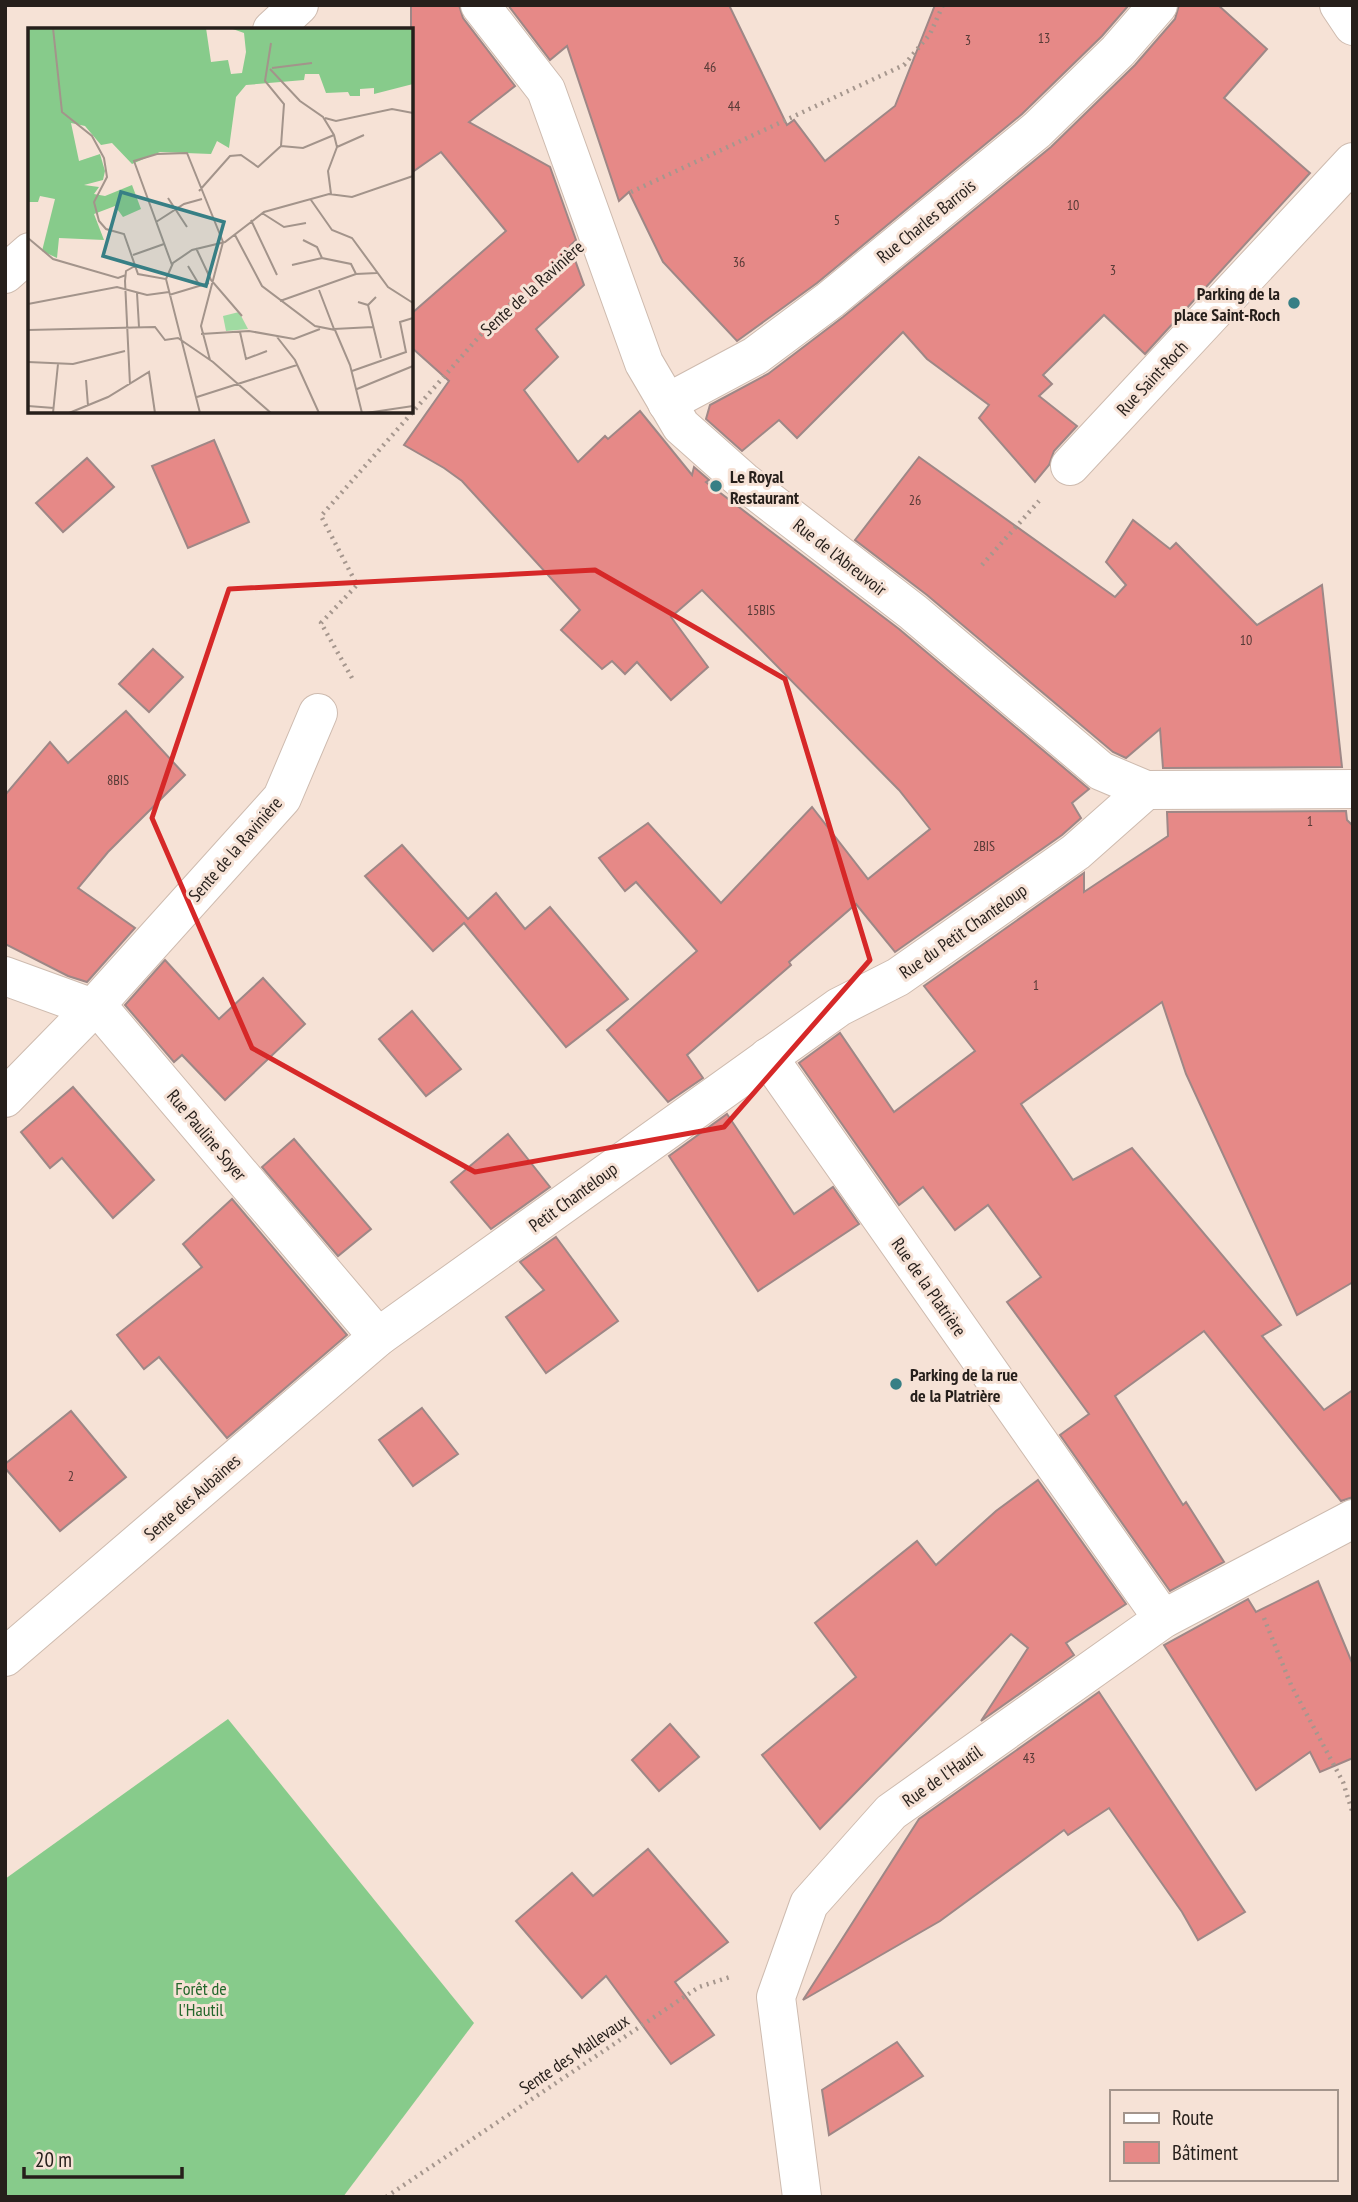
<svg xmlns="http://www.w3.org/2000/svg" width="1358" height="2202" viewBox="0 0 1358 2202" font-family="'PT Sans Narrow',sans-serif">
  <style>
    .forest { fill: #87cb8b }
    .building { fill: #e68987; stroke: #9e8786; stroke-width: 2 }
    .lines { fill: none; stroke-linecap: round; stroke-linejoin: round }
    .street-casing { stroke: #cebbaf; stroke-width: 40 }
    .secondary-casing { stroke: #cebbaf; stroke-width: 40 }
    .path { stroke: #a6978e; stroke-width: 4.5; stroke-dasharray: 2 5; stroke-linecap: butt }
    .street { stroke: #fff; stroke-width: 38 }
    .secondary { stroke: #fff; stroke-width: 38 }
    .marked { fill: none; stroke: #d62828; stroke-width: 5; stroke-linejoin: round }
    .poi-dot { fill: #377f85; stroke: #f6e2d6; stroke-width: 2.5 }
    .labels { text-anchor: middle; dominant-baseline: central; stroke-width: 6; stroke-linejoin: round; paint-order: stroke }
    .number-label { font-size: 14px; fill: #563a36 }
    .street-label { font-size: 18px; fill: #261f1b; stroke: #f6e2d6 }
    .poi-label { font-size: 18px; font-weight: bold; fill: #261f1b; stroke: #f6e2d6; text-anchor: start }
    .park-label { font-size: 18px; fill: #23672b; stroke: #f6e2d6 }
    .inset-road { fill: none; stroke: #a3948b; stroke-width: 2 }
    .view { fill: #377f85; fill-opacity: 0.15; stroke: #377f85; stroke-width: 3.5 }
    .inset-edge { fill: none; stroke: #261f1b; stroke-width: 3.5 }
  </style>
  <rect width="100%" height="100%" fill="#f6e2d6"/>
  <polygon class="forest" points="228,1719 474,2023 343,2197 5,2197 5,1879"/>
  <g class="building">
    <polygon points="411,5 459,5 463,18 515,86 469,122 550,167 576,240 570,246 584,285 536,329 558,357 524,390 578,462 605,436 608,439 640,411 692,475 694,467 709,480 706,482 899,629 1089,789 1072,803 1081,818 1062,835 895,952 856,904 789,962 791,965 687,1055 703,1078 668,1102 607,1030 697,951 636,882 625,891 599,858 648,823 721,903 812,807 868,879 930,829 899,790 702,590 671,617 708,667 671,700 637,662 625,674 612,661 602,669 561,630 580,610 462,481 444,468 404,445 449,381 411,347 411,314 506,231 441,152 411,173"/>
    <polygon points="508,5 729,5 787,125 794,120 825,161 895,106 935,5 1129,5 1102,36 1022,114 817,283 737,341 663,262 629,192 619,201 567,46 550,60"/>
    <polygon points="1179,5 1218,5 1267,49 1224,98 1310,173 1145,354 1104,315 1043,375 1052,384 1039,396 1077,426 1054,451 1049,465 1035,482 979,418 989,405 927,359 903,332 797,438 779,420 742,451 706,419 710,405 768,374 843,317 1051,147 1135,65 1175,19"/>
    <polygon points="214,440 249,522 188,548 152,466"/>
    <polygon points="919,457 1115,597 1126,585 1106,562 1133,520 1170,549 1176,543 1257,625 1322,585 1342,767 1163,768 1160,729 1126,758 1113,752 927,595 855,540"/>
    <polygon points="87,458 114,487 63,532 36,503"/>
    <polygon points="153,649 183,677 149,712 119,684"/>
    <polygon points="126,711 185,775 108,852 78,888 135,928 87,982 68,976 5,944 5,795 50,742 68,763"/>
    <polygon points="1346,811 1347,820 1353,826 1353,1282 1297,1315 1186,1074 1162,1002 1021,1104 1073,1180 1132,1148 1281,1325 1262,1336 1324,1410 1353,1390 1353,1497 1341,1501 1204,1331 1115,1396 1183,1505 1186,1502 1224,1562 1170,1591 1060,1435 1089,1414 1007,1302 1041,1277 988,1205 955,1230 923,1187 899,1205 799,1063 840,1033 894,1112 975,1051 924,986 1084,873 1084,892 1168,836 1167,812"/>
    <polygon points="402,845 468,919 496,893 525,929 550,907 628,999 566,1047 464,923 433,951 365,876"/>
    <polygon points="165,960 219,1019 263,978 305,1024 225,1100 182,1055 174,1062 125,1005"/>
    <polygon points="412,1011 461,1069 426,1096 379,1039"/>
    <polygon points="73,1087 154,1180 113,1218 62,1158 50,1168 21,1132"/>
    <polygon points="727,1114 794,1214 833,1187 859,1224 758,1291 669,1156"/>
    <polygon points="508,1134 550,1187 491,1229 451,1182"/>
    <polygon points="294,1139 371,1229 338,1256 262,1167"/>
    <polygon points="232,1199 347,1335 227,1438 159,1357 144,1369 117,1335 202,1267 183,1244"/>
    <polygon points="556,1237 618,1321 546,1373 506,1317 544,1290 520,1262"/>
    <polygon points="422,1408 458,1454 413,1486 379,1440"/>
    <polygon points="71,1411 126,1477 60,1531 5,1468 5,1464"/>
    <polygon points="1038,1480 1126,1604 1066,1643 1074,1655 981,1721 1028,1648 1011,1634 820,1829 762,1755 856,1677 815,1623 917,1541 936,1565 996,1511"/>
    <polygon points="1318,1581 1353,1665 1353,1758 1320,1772 1310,1752 1256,1790 1164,1645 1248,1599 1256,1612"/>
    <polygon points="1099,1692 1245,1912 1198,1940 1182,1912 1109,1808 1068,1835 1064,1830 940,1921 803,2000 919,1819"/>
    <polygon points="670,1724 699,1757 659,1791 632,1760"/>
    <polygon points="648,1849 728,1942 675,1982 714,2035 671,2064 606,1976 582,1998 516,1921 572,1873 593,1896"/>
    <polygon points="897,2042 923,2076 829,2135 822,2090"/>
  </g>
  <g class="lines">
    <g class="street-casing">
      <g id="street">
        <polyline points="480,5 546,90 644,363 681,426 743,481 913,612 1101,771 1146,790 1353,789"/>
        <polyline points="1339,5 1353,26"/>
        <polyline points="272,30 299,5"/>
        <polyline points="5,274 30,252"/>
        <polyline points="667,403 755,356 830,300 1037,130 1118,51 1158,5"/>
        <polyline points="1070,466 1353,162"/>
        <polyline points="5,976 93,1008 105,1015 378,1337"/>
        <polyline points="768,1057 1163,1619"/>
        <polyline points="5,1098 93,1008 282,798 318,713"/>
        <polyline points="5,1657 378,1337 839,1007 898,977 1076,852 1146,790"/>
      </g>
    </g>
    <g class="secondary-casing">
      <polyline id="secondary" points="802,2197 776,1997 809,1904 891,1812 1163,1619 1353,1519"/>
    </g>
    <g class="path">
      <polyline points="631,192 904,65 930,34 943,5"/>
      <polyline points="982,565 1039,501"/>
      <polyline points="352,678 321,623 357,585 321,516 499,314 559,262"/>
      <polyline points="1264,1618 1291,1685 1343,1782 1353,1814"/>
      <polyline points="386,2197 699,1987 733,1976"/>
    </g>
    <use href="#street" class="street"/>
    <use href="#secondary" class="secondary"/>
  </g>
  <path class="marked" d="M 595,570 L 785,679 L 870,960 L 724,1127 L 475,1172 L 252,1048 L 152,818 L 229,589 Z"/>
  <g class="poi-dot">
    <circle cx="1294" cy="303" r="7"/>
    <circle cx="716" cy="486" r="7"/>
    <circle cx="896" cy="1384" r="7"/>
  </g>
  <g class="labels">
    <g class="number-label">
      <text x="1044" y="38">13</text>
      <text x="968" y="40">3</text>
      <text x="710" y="67">46</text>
      <text x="734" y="106">44</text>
      <text x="1073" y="205">10</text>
      <text x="837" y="220">5</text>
      <text x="739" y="262">36</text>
      <text x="1113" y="270">3</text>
      <text x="915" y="500">26</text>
      <text x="761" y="610">15BIS</text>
      <text x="1246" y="640">10</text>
      <text x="118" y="780">8BIS</text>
      <text x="1310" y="821">1</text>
      <text x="984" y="846">2BIS</text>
      <text x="1036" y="985">1</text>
      <text x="71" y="1476">2</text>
      <text x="1029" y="1758">43</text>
    </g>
    <g class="street-label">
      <text transform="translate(926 221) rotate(-39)">Rue Charles Barrois</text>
      <text transform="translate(532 288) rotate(-42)">Sente de la Ravinière</text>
      <text transform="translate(1152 378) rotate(-47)">Rue Saint-Roch</text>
      <text transform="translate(840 557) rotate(38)">Rue de l'Abreuvoir</text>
      <text transform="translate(235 849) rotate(-49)">Sente de la Ravinière</text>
      <text transform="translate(963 931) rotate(-35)">Rue du Petit Chanteloup</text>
      <text transform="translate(207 1135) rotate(50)">Rue Pauline Soyer</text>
      <text transform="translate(573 1197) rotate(-36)">Petit Chanteloup</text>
      <text transform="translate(929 1287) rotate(55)">Rue de la Platrière</text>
      <text transform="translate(192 1497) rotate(-41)">Sente des Aubaines</text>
      <text transform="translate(942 1776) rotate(-35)">Rue de l'Hautil</text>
      <text transform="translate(574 2054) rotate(-34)">Sente des Mallevaux</text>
    </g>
    <g class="poi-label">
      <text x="1280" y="293" text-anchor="end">Parking de la<tspan x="1280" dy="21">place Saint-Roch</tspan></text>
      <text x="730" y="476">Le Royal<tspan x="730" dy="21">Restaurant</tspan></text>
      <text x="910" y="1374">Parking de la rue<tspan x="910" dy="21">de la Platrière</tspan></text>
    </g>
    <g class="park-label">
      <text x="201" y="1988">Forêt de<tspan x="201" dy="21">l'Hautil</tspan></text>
    </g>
  </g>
  <g transform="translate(28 28)">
    <rect width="385" height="385" fill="#f6e2d6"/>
    <path d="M 211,284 L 220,301 L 198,303 L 195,288 Z" fill="#a0dba2"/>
    <path d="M 0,0 L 178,0 L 183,34 L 200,32 L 203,46 L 214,45 L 218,24 L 216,5 L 202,0 L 385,0 L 385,56 L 346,66 L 346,60 L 332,61 L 332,68 L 322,68 L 320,64 L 298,65 L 291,46 L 277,46 L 276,52 L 218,57 L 208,69 L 201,120 L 189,113 L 183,126 L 132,124 L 104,136 L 84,115 L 73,117 L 57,98 L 43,95 L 51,133 L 72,126 L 77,143 L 75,152 L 56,157 L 71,159 L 66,166 L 77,168 L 104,157 L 113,181 L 95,189 L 87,178 L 66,186 L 76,212 L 31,210 L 29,230 L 14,223 L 27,171 L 12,168 L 10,174 L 0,174 Z" fill="#87cb8b"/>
    <path class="inset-road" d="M 25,0 L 34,84 L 64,108 L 76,130 L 79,149 L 66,174 L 71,193 L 78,201 L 96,206 L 110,246 L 138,251 L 172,385M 244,40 L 284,35M 242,41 L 272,73 L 295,89 L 306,107 L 309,119 L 300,143 L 303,166M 297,90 L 308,93 L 364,81 L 385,85M 253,118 L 275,120 L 306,107M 309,119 L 336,107M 171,163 L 202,128 L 213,127 L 230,139 L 253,118 L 256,76 L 237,53 L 243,15M 140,170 L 159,199M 283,172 L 304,202 L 324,210 L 360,259 L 385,275M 234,185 L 256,199 L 278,195M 223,192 L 249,247M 128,194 L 156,176 L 174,171M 207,207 L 234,258 L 287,298 L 307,302 L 322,337 L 334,385M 0,210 L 25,231 L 90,250 L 98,247M 275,212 L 289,219 L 294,230 L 323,236 L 328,246M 168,220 L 183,252 L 214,288M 105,227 L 136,216M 144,237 L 106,133 L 129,126 L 159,125 L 195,214 L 173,298 L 182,332M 264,237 L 294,230M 160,238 L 172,258M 138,251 L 145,235 L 164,222 L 197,214 L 236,184 L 301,166 L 324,169 L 385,148M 291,262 L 306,301 L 345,299M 109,265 L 111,299M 141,267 L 181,255M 252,273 L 328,246 L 349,245M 330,274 L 340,277 L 348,269M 0,276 L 89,259 L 119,267 L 141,264M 340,277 L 353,330M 0,302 L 127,299 L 137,312 L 150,310 L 185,334 L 243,385M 212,304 L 218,331 L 239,323M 173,306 L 221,303 L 266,311 L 292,301M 249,309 L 267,332 L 291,385M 0,334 L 45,336 L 97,323M 324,343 L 378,324 L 372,294 L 385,290M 58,352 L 60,378M 102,357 L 97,253 L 98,243 L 107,238M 329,361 L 385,338M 169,369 L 269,337M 0,378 L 26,380M 25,385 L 30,336M 41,385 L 80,369 L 121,344 L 127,385M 338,385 L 385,378"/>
    <path class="view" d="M 93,164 L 196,194 L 178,258 L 75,228 Z"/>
    <rect width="385" height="385" class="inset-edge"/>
  </g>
  <rect width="1358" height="2202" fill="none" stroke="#261f1b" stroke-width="14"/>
  <rect x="1110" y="2090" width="228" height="91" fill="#f6e2d6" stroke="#a3948b" stroke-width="2"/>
  <rect x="1124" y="2113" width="35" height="10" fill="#ffffff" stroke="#a3948b" stroke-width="2"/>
  <text x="1172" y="2125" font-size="21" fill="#261f1b">Route</text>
  <rect x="1124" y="2142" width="35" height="21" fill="#e68987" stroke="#a3948b" stroke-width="2"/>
  <text x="1172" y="2160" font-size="21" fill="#261f1b">Bâtiment</text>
  <path d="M24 2167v10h158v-10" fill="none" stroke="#261f1b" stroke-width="3.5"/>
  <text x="35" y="2167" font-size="21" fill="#261f1b" stroke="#f6e2d6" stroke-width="5" paint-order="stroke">20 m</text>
</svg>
